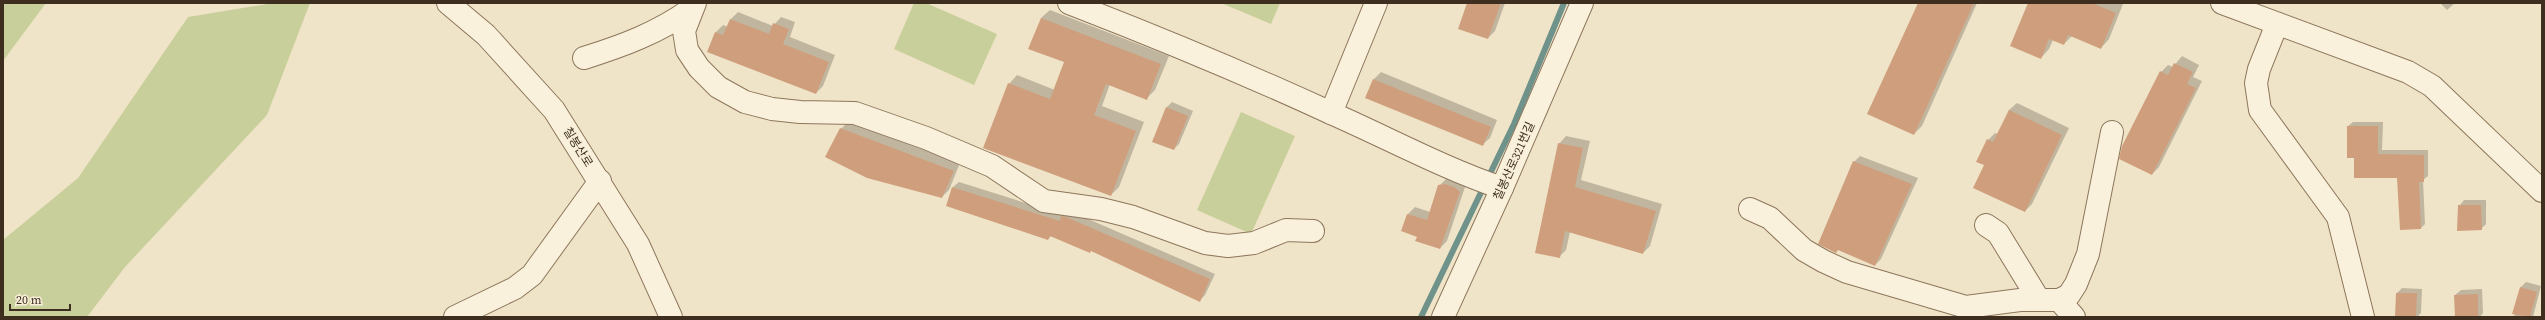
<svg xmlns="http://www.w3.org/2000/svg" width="2545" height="320" viewBox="0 0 2545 320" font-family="'Source Serif 4','Noto Sans KR',serif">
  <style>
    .green { fill: #c9cf9b }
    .shadow { fill: #0003 }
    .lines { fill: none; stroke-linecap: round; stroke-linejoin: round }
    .stream { stroke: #6f938a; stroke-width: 6 }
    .building { fill: #cf9f7d }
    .minor-casing { stroke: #8d765c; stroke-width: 24 }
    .minor { stroke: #faf1dc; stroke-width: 22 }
    .labels { text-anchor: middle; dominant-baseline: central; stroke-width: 3; stroke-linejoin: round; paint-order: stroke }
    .street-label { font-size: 12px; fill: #3d2e20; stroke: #f7eed8 }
  </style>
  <rect width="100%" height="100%" fill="#f0e4c8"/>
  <g class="green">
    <polygon points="3,3 46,3 3,61"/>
    <polygon points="273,3 310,3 267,115 125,267 87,317 3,317 3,240 78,178 188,17"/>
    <polygon points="914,3 926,3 997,34 974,85 894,49"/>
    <polygon points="1221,3 1280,3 1271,24"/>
    <polygon points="1241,112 1295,136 1251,234 1197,210"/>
  </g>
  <g class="shadow">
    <polygon points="1468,3 1505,3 1495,31 1488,38"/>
    <polygon points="1919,3 1977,3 1922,126 1914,134"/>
    <polygon points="2030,3 2120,3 2123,4 2109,39 2101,48 2072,36 2064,44 2053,40 2049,49 2041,58"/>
    <polygon points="2440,3 2455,3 2447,10"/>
    <polygon points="1050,10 1169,56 1155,90 1147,98 1110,84 1102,106 1144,122 1119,187 1111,195 1009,84 1017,75 1055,90 1065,62 1041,18"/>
    <polygon points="738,12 773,26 781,17 795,22 790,37 835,55 823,86 816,93 708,51 716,32 723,25 728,27 731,19"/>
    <polygon points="2182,56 2199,65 2193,77 2202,81 2159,167 2152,174 2161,72 2168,65 2173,67"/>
    <polygon points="1381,72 1497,120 1490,138 1482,145 1366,97 1374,79"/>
    <polygon points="1172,102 1193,111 1179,144 1174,149 1167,107"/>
    <polygon points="2017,103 2069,128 2032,204 2025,211 1985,165 1988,140 1995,133 1998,134 2009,110"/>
    <polygon points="848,122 960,163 949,190 942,197 841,129"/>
    <polygon points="2353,122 2383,122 2382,150 2428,150 2428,176 2423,180 2425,224 2421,228 2398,177 2355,157 2348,126"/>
    <polygon points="1566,136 1590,141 1581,180 1662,204 1650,246 1643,253 1570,232 1566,250 1559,257 1559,144"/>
    <polygon points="1860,156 1918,178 1881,259 1875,265 1854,162"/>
    <polygon points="1446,179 1462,180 1466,184 1447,241 1440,248 1418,236 1402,231 1408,214 1415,207 1430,212 1439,186"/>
    <polygon points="959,182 1064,215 1068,211 1072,212 1215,274 1205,295 1200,300 1091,250 1051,236 1048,239 953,187"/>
    <polygon points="2464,200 2486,200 2486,224 2481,229 2459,206"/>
    <polygon points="2526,282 2541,286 2533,317 2514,317 2521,287"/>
    <polygon points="2402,288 2422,289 2421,313 2417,317 2396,317 2397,293"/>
    <polygon points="2482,289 2483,313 2480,317 2456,317 2455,295 2461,290"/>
  </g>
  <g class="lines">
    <polyline class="stream" points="1421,317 1514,124 1564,3"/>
  </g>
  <g class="building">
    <polygon points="1467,3 1501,3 1488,39 1458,29"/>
    <polygon points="1918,3 1974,3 1914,135 1867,114"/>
    <polygon points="2028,3 2092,3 2116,13 2101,49 2068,35 2064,45 2049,39 2041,59 2010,46"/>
    <polygon points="1041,18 1161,64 1147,100 1106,84 1094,115 1136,131 1111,196 983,148 1008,83 1050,99 1064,62 1028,49"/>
    <polygon points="730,19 769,34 773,23 789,29 783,44 829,62 816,94 707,52 715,32 723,35"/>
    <polygon points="2174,63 2193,72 2187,84 2196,88 2152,175 2119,159 2122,146 2160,71 2168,75"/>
    <polygon points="1373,79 1491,127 1483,146 1365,98"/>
    <polygon points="1166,107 1188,116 1174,150 1152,142"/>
    <polygon points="2009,110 2062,135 2025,212 1973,188 1984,165 1976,162 1987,139 1993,142"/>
    <polygon points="2347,126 2378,126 2378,154 2424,155 2424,182 2419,182 2421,229 2400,230 2397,178 2354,178 2354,158 2347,158"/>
    <polygon points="840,128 954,171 942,198 867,178 825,157"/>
    <polygon points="1558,143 1583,148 1575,187 1656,211 1643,254 1565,231 1560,258 1535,253"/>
    <polygon points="1853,161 1912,184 1875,266 1838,250 1836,253 1818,244"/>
    <polygon points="1445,184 1454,187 1460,192 1440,249 1415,241 1417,237 1401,231 1407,214 1427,220 1438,185"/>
    <polygon points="952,187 1060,221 1061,216 1066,217 1210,279 1200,302 1091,251 1090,253 1050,236 1048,240 946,206"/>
    <polygon points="2458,205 2481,205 2482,230 2457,231"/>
    <polygon points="2520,287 2537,292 2530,317 2512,314"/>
    <polygon points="2396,293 2417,293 2416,317 2395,317"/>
    <polygon points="2478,294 2478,317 2455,317 2454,295"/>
  </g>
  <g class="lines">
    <g class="minor-casing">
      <g id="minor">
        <polyline points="448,3 486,35 554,110 638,244 671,317"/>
        <polyline points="695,3 684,31 687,50 699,68 718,87 745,102 772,109 800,112 855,113 926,138 992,166 1044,201 1101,209 1133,217 1205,243 1228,246 1254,243 1286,230 1313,231"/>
        <path d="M 1069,3 C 1157,37 1244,73 1331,113 C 1388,138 1443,168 1502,188"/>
        <polyline points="2222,3 2408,72 2432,86 2542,191"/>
        <polyline points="2277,24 2259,69 2256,83 2260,110 2338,217 2363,317"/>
        <path d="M 584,58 C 622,46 658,33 691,9"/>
        <polyline points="1331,113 1376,3"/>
        <polyline points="1750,209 1770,218 1804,250 1823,261 1847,272 1966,307 2020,300 2059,300 2069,295 2076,284 2088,254 2112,132"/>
        <polyline points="1986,225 1998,233 2039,300"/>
        <polyline points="2059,300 2074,317"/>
        <polyline points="455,317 515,288 532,275 600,181"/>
        <polyline points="1443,317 1502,188 1582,3"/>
      </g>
    </g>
    <use href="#minor" class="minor"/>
  </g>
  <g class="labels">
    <g class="street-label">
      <text transform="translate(578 147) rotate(58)">칠봉산로</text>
      <text transform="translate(1514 161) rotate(-66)">칠봉산로321번길</text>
    </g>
  </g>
  <rect width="2545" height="320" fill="none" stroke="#3d2e20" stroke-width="8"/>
  <path d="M10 304v6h60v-6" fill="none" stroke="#3d2e20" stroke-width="2"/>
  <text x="16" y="304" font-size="12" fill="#3d2e20" stroke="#f7eed8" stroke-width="3" paint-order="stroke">20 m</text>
</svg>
